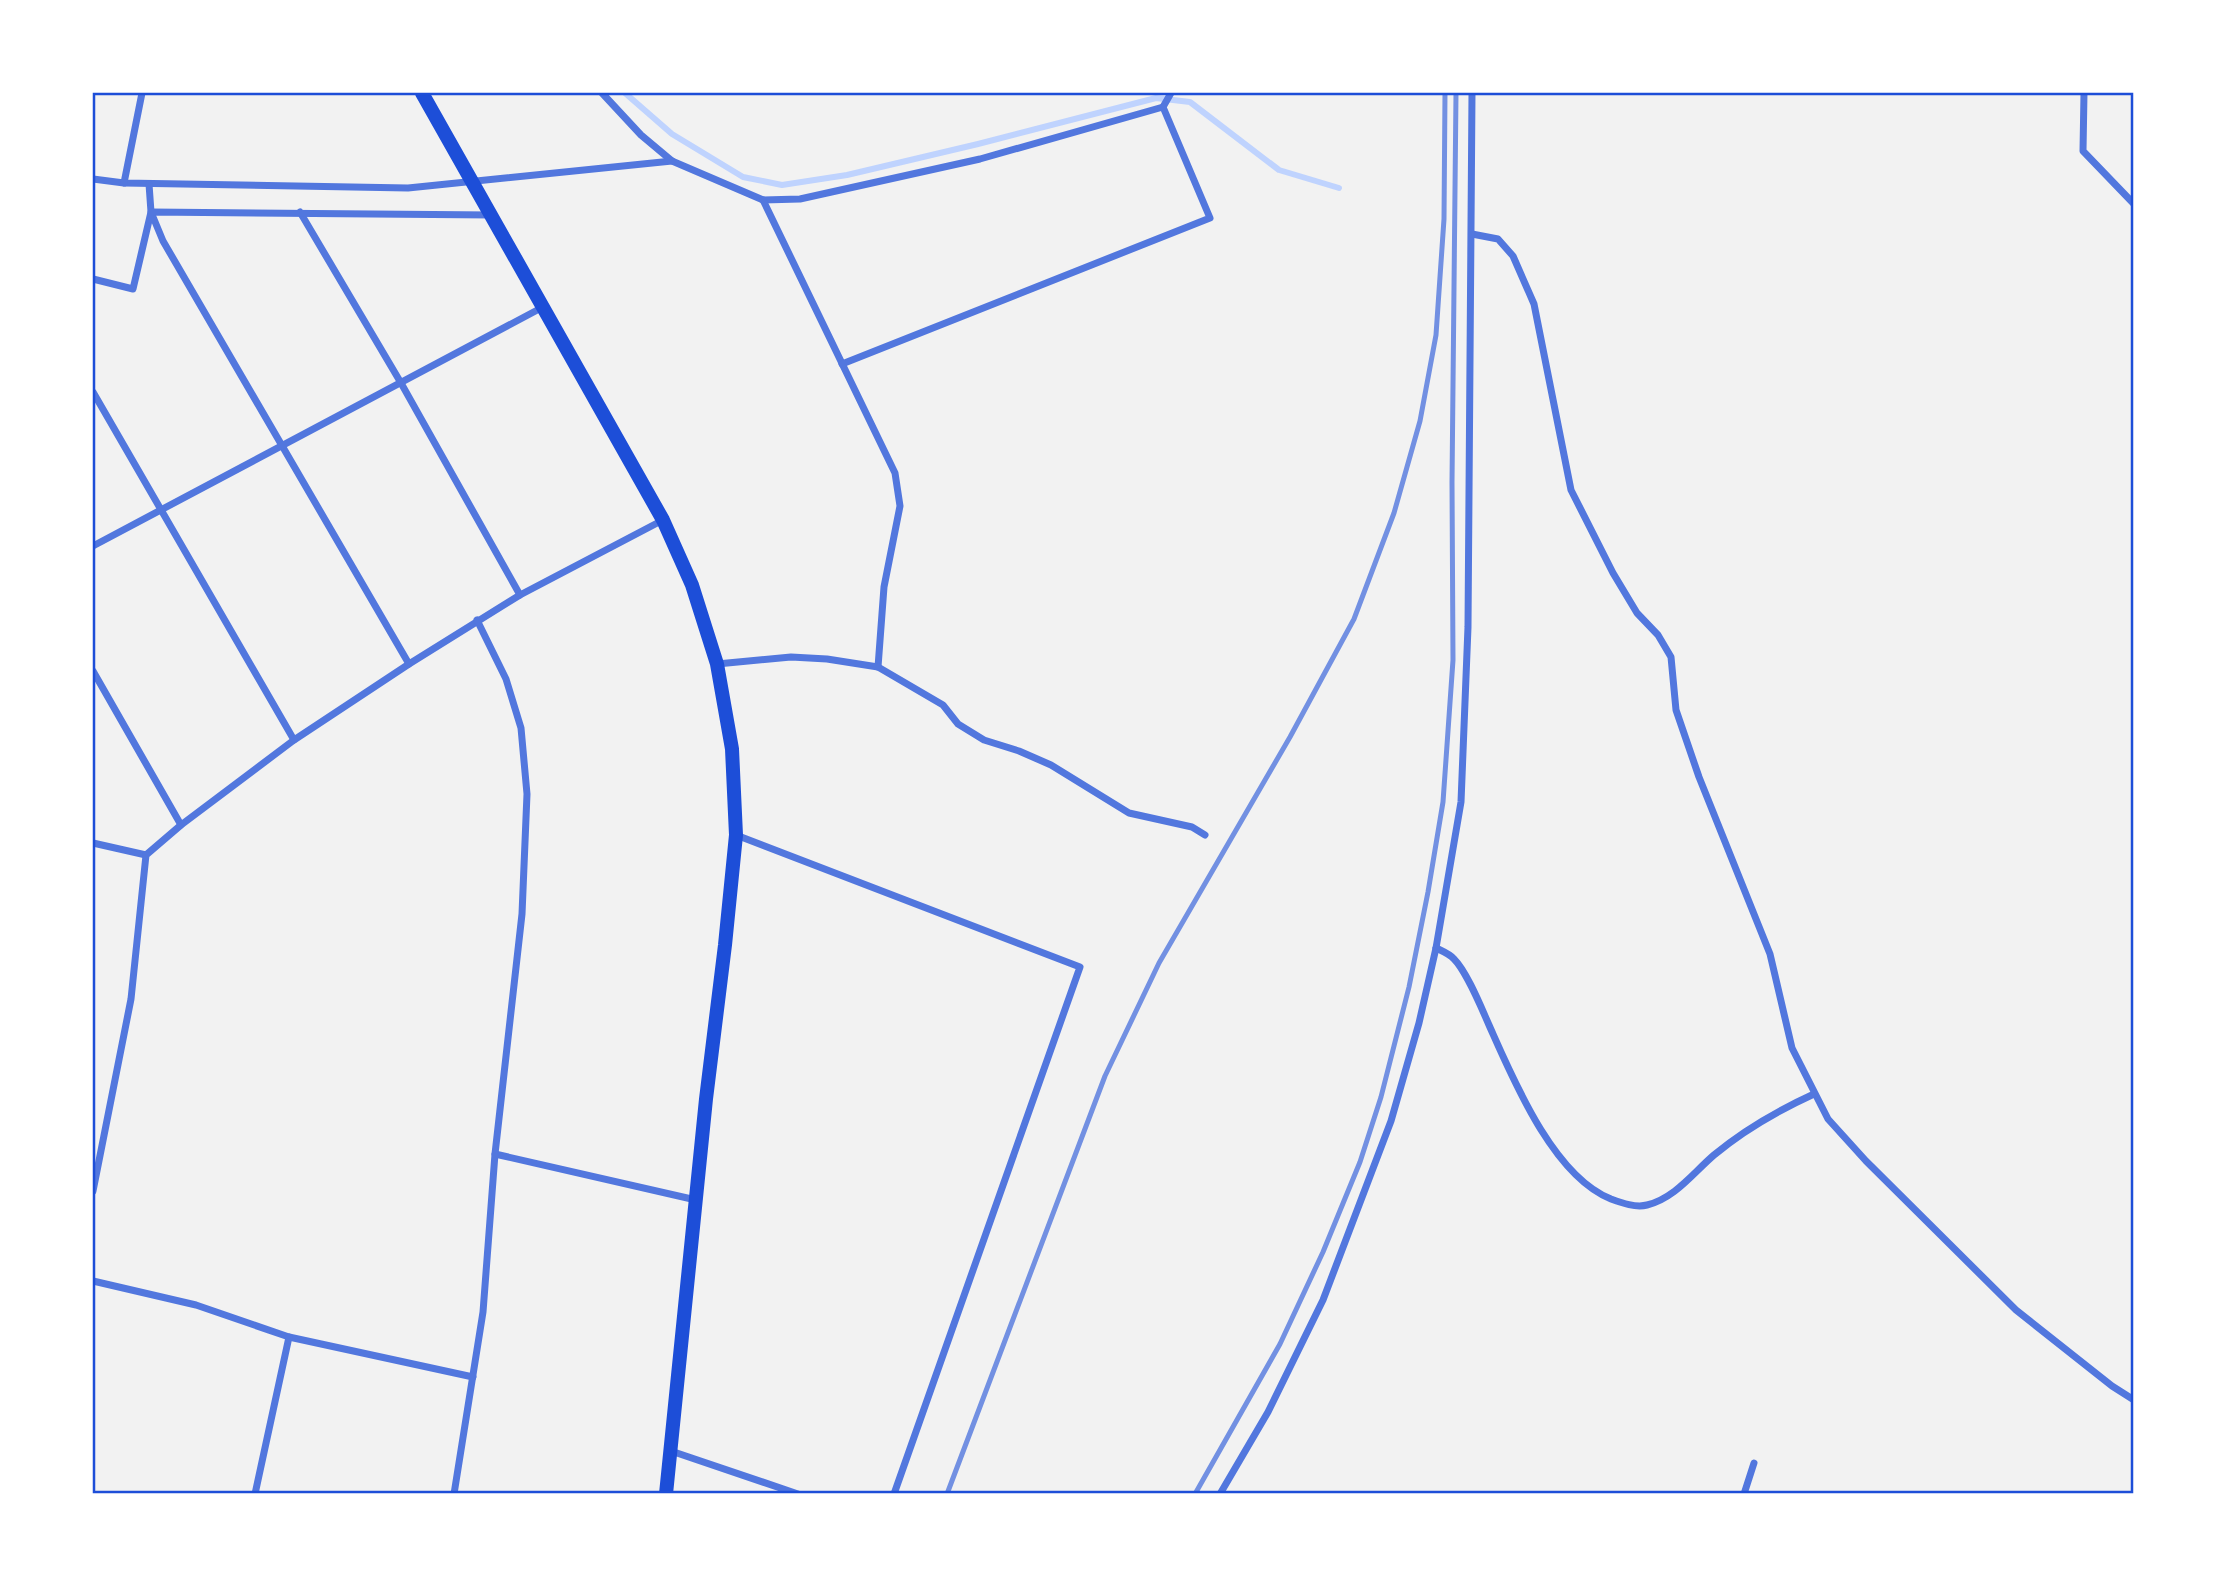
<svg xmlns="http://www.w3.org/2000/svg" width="2227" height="1587" viewBox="0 0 2227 1587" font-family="'Asap Condensed',sans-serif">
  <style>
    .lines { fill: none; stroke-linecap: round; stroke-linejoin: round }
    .stream { stroke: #bfd3fe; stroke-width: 6 }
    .minor { stroke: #5277de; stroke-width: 7 }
    .secondary { stroke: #1d4ed8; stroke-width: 14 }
    .rail { stroke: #7290e2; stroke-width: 5 }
    .neatline { fill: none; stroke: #1d4ed8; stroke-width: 2.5 }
  </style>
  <rect width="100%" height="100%" fill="#f2f2f2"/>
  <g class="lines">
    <polyline class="stream" points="625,93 672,134 743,177 782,185 847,175 978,144 1156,98 1190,102 1279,170 1339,188"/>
    <g class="minor">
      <polyline points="602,93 641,135 672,161 763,200 800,199 980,159 1163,107 1171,93"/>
      <polyline points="2084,93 2083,151 2134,204"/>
      <polyline points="93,179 124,183 408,188 672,161"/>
      <polyline points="124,183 142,93"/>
      <polyline points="149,184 151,212 163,241 409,664"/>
      <polyline points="763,200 895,473 900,506 884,587 878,667"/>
      <polyline points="300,212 401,383 520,595"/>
      <polyline points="1472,234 1498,239 1513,256 1534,304 1571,490 1613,573 1637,613 1658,635 1671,657 1676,710 1699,777 1770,954 1792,1048 1828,1119 1866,1161 2016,1310 2112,1386 2134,1400"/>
      <polyline points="93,279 133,289 151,212 492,215"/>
      <polyline points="842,364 1210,218 1163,107"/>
      <polyline points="93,392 294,740"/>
      <polyline points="93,546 543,307"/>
      <polyline points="717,664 791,657 827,659 878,667 943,705 958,724 984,740 1019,751 1051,765 1129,813 1192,827 1205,835"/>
      <polyline points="93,671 181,825"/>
      <polyline points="736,835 1080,967 894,1494"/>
      <polyline points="93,843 146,855"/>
      <path d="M 1436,948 C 1442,951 1450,954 1454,959 C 1467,972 1481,1007 1489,1025 C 1513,1079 1553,1176 1611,1199 C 1622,1203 1636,1208 1647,1205 C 1675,1198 1693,1173 1714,1155 C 1744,1130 1779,1110 1814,1094"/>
      <polyline points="495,1154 696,1200"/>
      <polyline points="93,1191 131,999 146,855 181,825 294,740 409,664 520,595 663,520"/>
      <polyline points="93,1281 196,1305 289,1337 473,1377"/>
      <polyline points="671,1451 798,1494"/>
      <polyline points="255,1494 289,1337"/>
      <polyline points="454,1494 483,1312 495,1154 522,914 527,794 521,728 506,679 477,620"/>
      <polyline points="1220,1494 1268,1412 1323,1300 1391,1121 1419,1023 1436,948 1461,802 1468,627 1472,93"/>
      <polyline points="1744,1494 1754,1463"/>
    </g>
    <polyline class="secondary" points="422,93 663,520 692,585 717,664 732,749 736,835 725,945 706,1099 666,1494"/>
    <g class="rail">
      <polyline points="947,1494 1105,1076 1159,963 1290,737 1354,619 1394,513 1420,421 1436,335 1444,219 1445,93"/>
      <polyline points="1195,1494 1280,1344 1323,1252 1360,1162 1381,1097 1409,987 1428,892 1443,802 1453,660 1452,482 1456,93"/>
    </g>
  </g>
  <rect width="2227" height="1587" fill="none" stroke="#ffffff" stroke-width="189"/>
  <rect x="94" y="94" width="2038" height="1398" class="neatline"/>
</svg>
